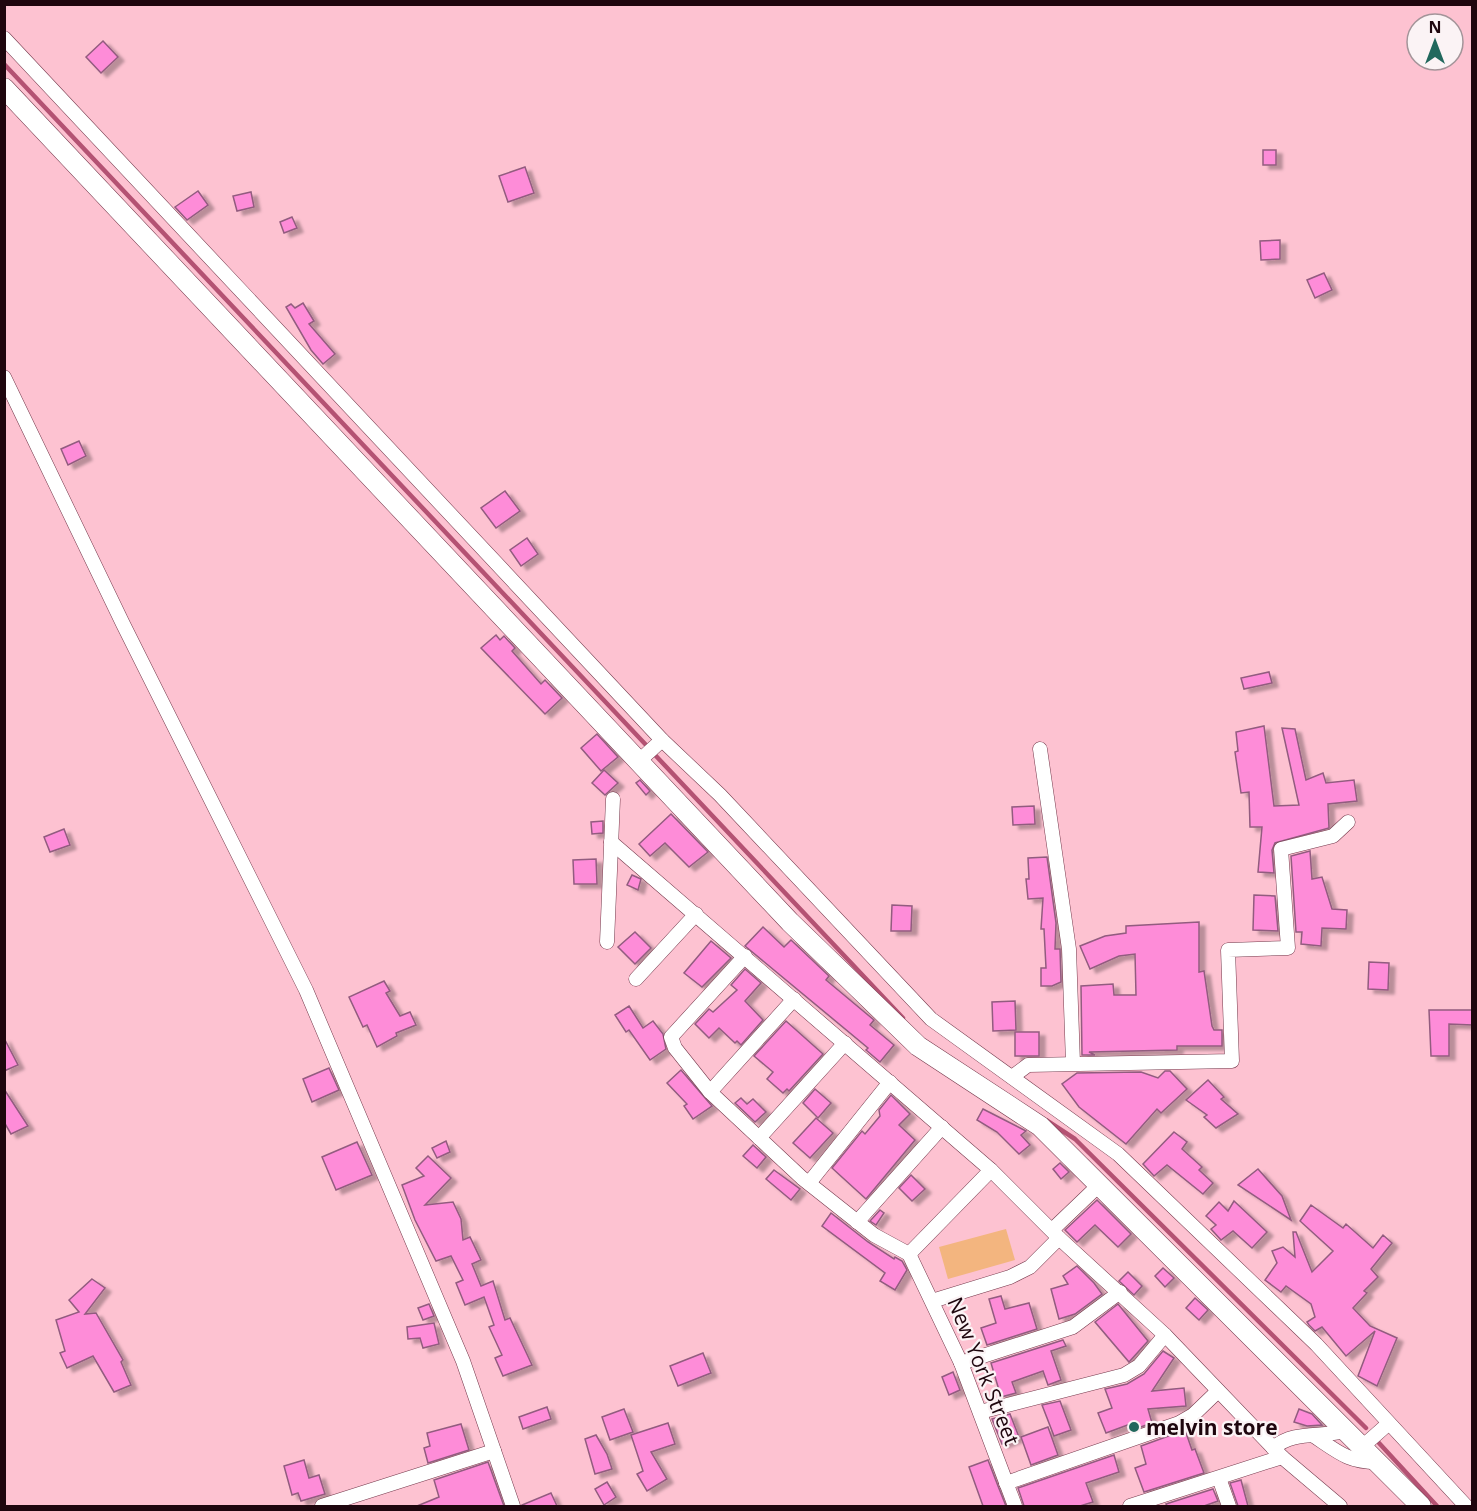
<svg xmlns="http://www.w3.org/2000/svg" width="1477" height="1511" viewBox="0 0 1477 1511" font-family="'Open Sans',sans-serif">
  <style>
    .green { fill: #f3b57f }
    .lines { fill: none; stroke-linecap: round; stroke-linejoin: round }
    .stream { stroke: #b45273; stroke-width: 4.5 }
    .building { fill: #fe8cd8; stroke: #925b7f; stroke-width: 1.5; filter: url(#shadow) }
    .street-casing { stroke: #75394c; stroke-width: 15 }
    .secondary-casing { stroke: #75394c; stroke-width: 21 }
    .street { stroke: #fff; stroke-width: 14 }
    .secondary { stroke: #fff; stroke-width: 20 }
    .poi-dot { fill: #21685d; stroke: #fbf3f5; stroke-width: 2 }
    .labels { text-anchor: middle; dominant-baseline: central; stroke-width: 4.5; stroke-linejoin: round; paint-order: stroke }
    .street-label { font-size: 21px; fill: #1e060e; stroke: #fbf3f5 }
    .poi-label { font-size: 21px; font-weight: bold; fill: #1e060e; stroke: #fbf3f5; text-anchor: start }
  </style>
  <defs>
    <filter id="shadow"><feDropShadow dx="6" dy="4" stdDeviation="1.5" flood-color="#0004"/></filter>
  </defs>
  <rect width="100%" height="100%" fill="#fdc2d1"/>
  <polygon class="green" points="1006,1229 1015,1260 948,1279 939,1247"/>
  <g class="lines">
    <g class="stream">
      <polyline points="4,64 647,746"/>
      <polyline points="656,756 903,1018"/>
      <polyline points="1046,1120 1075,1139 1366,1428"/>
      <polyline points="1379,1443 1437,1506"/>
    </g>
  </g>
  <g class="building">
    <polygon points="103,41 118,57 101,73 86,57"/>
    <rect x="1263" y="150" width="13" height="15"/>
    <polygon points="525,167 534,193 508,202 499,176"/>
    <polygon points="198,191 208,205 187,220 175,207"/>
    <polygon points="251,192 254,207 237,211 233,196"/>
    <polygon points="292,217 297,228 284,233 280,222"/>
    <polygon points="1280,240 1280,259 1261,260 1260,241"/>
    <polygon points="1324,273 1332,290 1315,298 1307,280"/>
    <polygon points="303,303 314,321 309,324 335,354 323,364 311,350 286,307 291,304 295,308"/>
    <polygon points="79,441 86,456 68,465 61,449"/>
    <polygon points="505,491 520,511 496,528 481,508"/>
    <polygon points="527,538 538,554 521,566 510,550"/>
    <polygon points="496,635 500,640 504,636 515,648 512,651 541,684 545,680 562,698 545,714 481,648"/>
    <polygon points="1269,672 1272,683 1244,689 1241,678"/>
    <polygon points="1264,726 1274,806 1299,805 1282,728 1295,729 1306,780 1323,773 1326,783 1354,780 1357,801 1328,804 1329,828 1275,843 1272,850 1274,873 1258,872 1262,827 1250,827 1249,792 1241,793 1235,752 1238,751 1236,732"/>
    <polygon points="597,734 618,757 601,771 581,748"/>
    <polygon points="604,770 618,783 605,795 592,783"/>
    <polygon points="640,780 650,791 646,795 636,783"/>
    <polygon points="1034,806 1035,824 1013,825 1012,807"/>
    <polygon points="671,814 708,852 689,867 665,843 650,856 639,844"/>
    <polygon points="603,821 603,833 592,834 591,822"/>
    <polygon points="64,829 70,845 50,852 44,837"/>
    <polygon points="1310,851 1312,879 1322,877 1332,909 1347,910 1346,929 1322,928 1321,946 1301,944 1302,932 1296,932 1291,856"/>
    <polygon points="1047,857 1056,923 1055,949 1060,949 1061,982 1052,986 1041,986 1041,968 1046,968 1044,929 1041,929 1043,898 1028,899 1026,879 1029,879 1028,858"/>
    <polygon points="596,859 597,884 574,884 573,860"/>
    <polygon points="632,875 641,879 638,890 627,885"/>
    <polygon points="1254,895 1275,896 1278,931 1253,930"/>
    <polygon points="892,905 912,906 911,931 891,931"/>
    <polygon points="1199,922 1199,972 1204,971 1212,1026 1214,1030 1222,1030 1222,1046 1177,1046 1177,1050 1089,1052 1095,1055 1082,1055 1081,986 1113,984 1114,995 1136,995 1135,954 1119,956 1090,969 1080,946 1105,936 1126,933 1126,926"/>
    <polygon points="763,927 784,947 791,940 829,976 826,980 874,1020 870,1025 894,1045 880,1062 866,1050 868,1048 745,946"/>
    <polygon points="635,932 651,948 635,964 618,947"/>
    <polygon points="711,941 731,958 702,987 684,973"/>
    <polygon points="1369,962 1389,963 1388,990 1368,989"/>
    <polygon points="745,969 761,983 745,1001 763,1020 741,1045 737,1041 735,1043 719,1028 709,1038 695,1024 709,1009 713,1012 737,990 731,985"/>
    <polygon points="384,981 390,991 386,993 400,1016 410,1012 416,1025 396,1033 397,1036 377,1047 367,1025 363,1027 349,997"/>
    <polygon points="1015,1001 1016,1030 993,1031 992,1002"/>
    <polygon points="629,1006 643,1028 653,1021 663,1034 666,1049 650,1060 629,1030 626,1032 615,1015"/>
    <polygon points="1429,1010 1473,1010 1473,1025 1449,1024 1449,1056 1431,1056"/>
    <polygon points="786,1021 823,1054 789,1091 787,1089 783,1093 767,1079 773,1072 754,1056"/>
    <rect x="1015" y="1032" width="24" height="24"/>
    <polygon points="4,1038 18,1065 4,1071"/>
    <polygon points="329,1068 339,1090 312,1102 303,1079"/>
    <polygon points="681,1070 712,1106 693,1119 684,1106 687,1104 667,1083"/>
    <polygon points="1165,1071 1170,1071 1187,1089 1161,1113 1157,1109 1126,1144 1079,1107 1062,1084 1077,1073 1141,1072 1158,1078"/>
    <polygon points="1208,1080 1224,1097 1221,1099 1238,1114 1216,1128 1204,1117 1207,1115 1186,1100"/>
    <polygon points="4,1089 28,1126 11,1134 4,1122"/>
    <polygon points="815,1089 831,1103 818,1118 803,1103"/>
    <polygon points="891,1095 910,1114 899,1125 915,1140 866,1199 832,1168 862,1131 865,1134 880,1116 879,1110"/>
    <polygon points="741,1098 747,1104 753,1099 766,1112 755,1122 735,1103"/>
    <polygon points="983,1109 1026,1131 1021,1135 1030,1145 1019,1154 997,1132 977,1120"/>
    <polygon points="816,1118 833,1133 810,1158 793,1143"/>
    <polygon points="1174,1132 1187,1142 1182,1149 1202,1167 1199,1170 1213,1183 1203,1194 1167,1165 1154,1176 1143,1164"/>
    <polygon points="446,1141 450,1152 437,1158 432,1148"/>
    <polygon points="357,1142 372,1175 336,1190 322,1157"/>
    <polygon points="753,1145 766,1157 757,1168 743,1156"/>
    <polygon points="428,1156 451,1178 425,1205 453,1202 461,1219 463,1240 470,1237 481,1260 472,1264 481,1286 493,1281 505,1320 510,1318 532,1365 503,1376 495,1358 502,1355 489,1327 494,1325 484,1297 465,1305 456,1283 463,1280 451,1256 436,1261 415,1220 402,1185 424,1176 416,1168"/>
    <polygon points="1060,1163 1069,1172 1061,1179 1053,1169"/>
    <polygon points="1258,1169 1282,1196 1291,1220 1238,1185"/>
    <polygon points="774,1170 800,1189 791,1200 766,1179"/>
    <polygon points="911,1175 925,1189 912,1201 899,1188"/>
    <polygon points="1097,1200 1131,1234 1118,1247 1095,1225 1077,1242 1065,1230"/>
    <polygon points="1234,1201 1267,1232 1252,1248 1233,1231 1221,1240 1211,1229 1216,1225 1206,1216 1219,1202 1228,1211"/>
    <polygon points="1311,1205 1343,1228 1346,1224 1373,1248 1383,1235 1392,1243 1371,1269 1378,1277 1364,1291 1367,1293 1353,1308 1370,1326 1397,1338 1377,1386 1358,1376 1375,1331 1346,1356 1322,1327 1315,1331 1309,1325 1307,1322 1315,1317 1311,1304 1286,1286 1281,1292 1265,1280 1277,1263 1272,1251 1283,1247 1295,1257 1293,1232 1296,1232 1312,1272 1333,1251 1300,1221"/>
    <polygon points="880,1210 884,1213 876,1225 870,1221"/>
    <polygon points="831,1213 868,1242 894,1259 895,1257 902,1261 907,1270 895,1290 880,1281 885,1273 822,1226"/>
    <polygon points="1077,1266 1094,1283 1102,1294 1075,1314 1059,1319 1051,1289 1068,1284 1063,1276"/>
    <polygon points="1163,1268 1174,1278 1165,1287 1155,1276"/>
    <polygon points="1128,1272 1142,1286 1134,1295 1119,1281"/>
    <polygon points="92,1279 105,1288 85,1314 96,1313 123,1360 121,1362 131,1385 114,1392 93,1356 67,1368 60,1353 65,1351 56,1320 79,1312 69,1300"/>
    <polygon points="1001,1296 1005,1309 1029,1303 1037,1329 987,1345 981,1328 996,1323 989,1299"/>
    <polygon points="1195,1298 1208,1310 1199,1320 1186,1308"/>
    <polygon points="429,1304 434,1316 423,1320 418,1308"/>
    <polygon points="1118,1304 1148,1341 1129,1362 1095,1322"/>
    <polygon points="434,1323 439,1344 423,1348 420,1338 408,1339 407,1327"/>
    <polygon points="1063,1340 1066,1346 1051,1351 1061,1380 1048,1385 1043,1371 1012,1382 1016,1393 1001,1397 991,1363"/>
    <polygon points="1163,1351 1174,1358 1152,1391 1184,1388 1186,1406 1148,1409 1152,1423 1135,1429 1133,1423 1106,1433 1098,1413 1112,1408 1105,1389 1127,1384 1144,1374"/>
    <polygon points="703,1353 711,1373 678,1386 670,1366"/>
    <polygon points="953,1372 960,1390 949,1395 942,1377"/>
    <polygon points="1060,1401 1071,1430 1054,1436 1042,1405"/>
    <polygon points="547,1407 551,1419 523,1429 519,1417"/>
    <polygon points="624,1409 633,1432 610,1440 602,1417"/>
    <polygon points="1299,1409 1312,1414 1322,1425 1307,1426 1294,1422"/>
    <polygon points="1010,1414 1019,1437 1002,1444 992,1419"/>
    <polygon points="668,1423 675,1444 651,1452 667,1479 647,1491 637,1474 643,1471 631,1435"/>
    <polygon points="461,1424 469,1450 428,1463 424,1448 430,1446 427,1433"/>
    <polygon points="1048,1427 1058,1455 1031,1465 1021,1437"/>
    <polygon points="1185,1430 1192,1450 1195,1449 1204,1473 1144,1492 1135,1468 1146,1464 1141,1446"/>
    <polygon points="596,1435 607,1454 612,1469 595,1474 585,1439"/>
    <polygon points="1114,1455 1119,1472 1086,1483 1093,1502 1080,1506 1024,1506 1018,1488"/>
    <polygon points="304,1460 309,1478 319,1475 325,1494 301,1501 298,1493 292,1495 284,1466"/>
    <polygon points="988,1460 998,1486 1006,1506 983,1506 969,1467"/>
    <polygon points="488,1462 504,1506 417,1506 439,1497 434,1480"/>
    <polygon points="1241,1480 1248,1506 1238,1506 1230,1483"/>
    <polygon points="607,1482 616,1497 604,1505 595,1489"/>
    <polygon points="1213,1489 1218,1501 1204,1506 1167,1506 1166,1504"/>
    <polygon points="551,1493 557,1506 522,1506 522,1505"/>
  </g>
  <g class="lines">
    <g class="street-casing">
      <g id="street">
        <polyline points="4,38 662,740 720,795 931,1019 1118,1154 1316,1344 1466,1506"/>
        <polyline points="4,377 123,624 306,990 463,1361 513,1506"/>
        <polyline points="1040,749 1069,949 1073,1063"/>
        <polyline points="638,762 662,740"/>
        <polyline points="611,842 991,1170 1059,1238 1165,1335 1282,1457 1340,1506"/>
        <polyline points="607,942 613,799"/>
        <polyline points="636,979 696,914"/>
        <polyline points="794,999 710,1092 802,1178 874,1235 909,1254 961,1363 1015,1506"/>
        <polyline points="1012,1077 1028,1065 1232,1061 1228,950 1288,948 1281,849 1333,836 1348,822"/>
        <polyline points="710,1092 675,1048 671,1037 745,956"/>
        <polyline points="759,1138 845,1043"/>
        <polyline points="809,1183 890,1082"/>
        <polyline points="857,1222 942,1127"/>
        <polyline points="1052,1230 1098,1186"/>
        <polyline points="909,1254 991,1170"/>
        <polyline points="932,1301 1010,1277 1030,1267 1059,1238"/>
        <polyline points="961,1363 1073,1327 1120,1292"/>
        <polyline points="980,1412 1124,1375 1139,1366 1165,1335"/>
        <path d="M 1314,1436 C 1338,1452 1348,1462 1377,1462"/>
        <polyline points="1362,1447 1388,1424"/>
        <path d="M 1273,1448 C 1295,1430 1318,1438 1345,1431"/>
        <polyline points="1219,1478 1229,1506"/>
        <polyline points="1006,1483 1179,1423 1193,1415 1218,1391"/>
        <polyline points="322,1506 494,1451"/>
        <polyline points="1130,1506 1282,1457"/>
      </g>
    </g>
    <g class="secondary-casing">
      <polyline id="secondary" points="4,88 790,922 918,1046 1040,1126 1421,1506"/>
    </g>
    <use href="#street" class="street"/>
    <use href="#secondary" class="secondary"/>
  </g>
  <circle class="poi-dot" cx="1134" cy="1427" r="6"/>
  <g class="labels">
    <g class="street-label">
      <text transform="translate(984 1371) rotate(68)">New York Street</text>
    </g>
    <g class="poi-label">
      <text x="1146" y="1427">melvin store</text>
    </g>
  </g>
  <rect width="1477" height="1511" fill="none" stroke="#1e060e" stroke-width="12"/>
  <g transform="translate(1435 42)"><circle r="28" fill="#fbf3f5" stroke="#a39499" stroke-width="1.5"/>
  <path d="M0-4.5L10 22L0 15L-10 22Z" fill="#21685d"/>
  <text y="-9" font-size="16" font-weight="bold" text-anchor="middle" fill="#1e060e">N</text>
  </g>
</svg>
